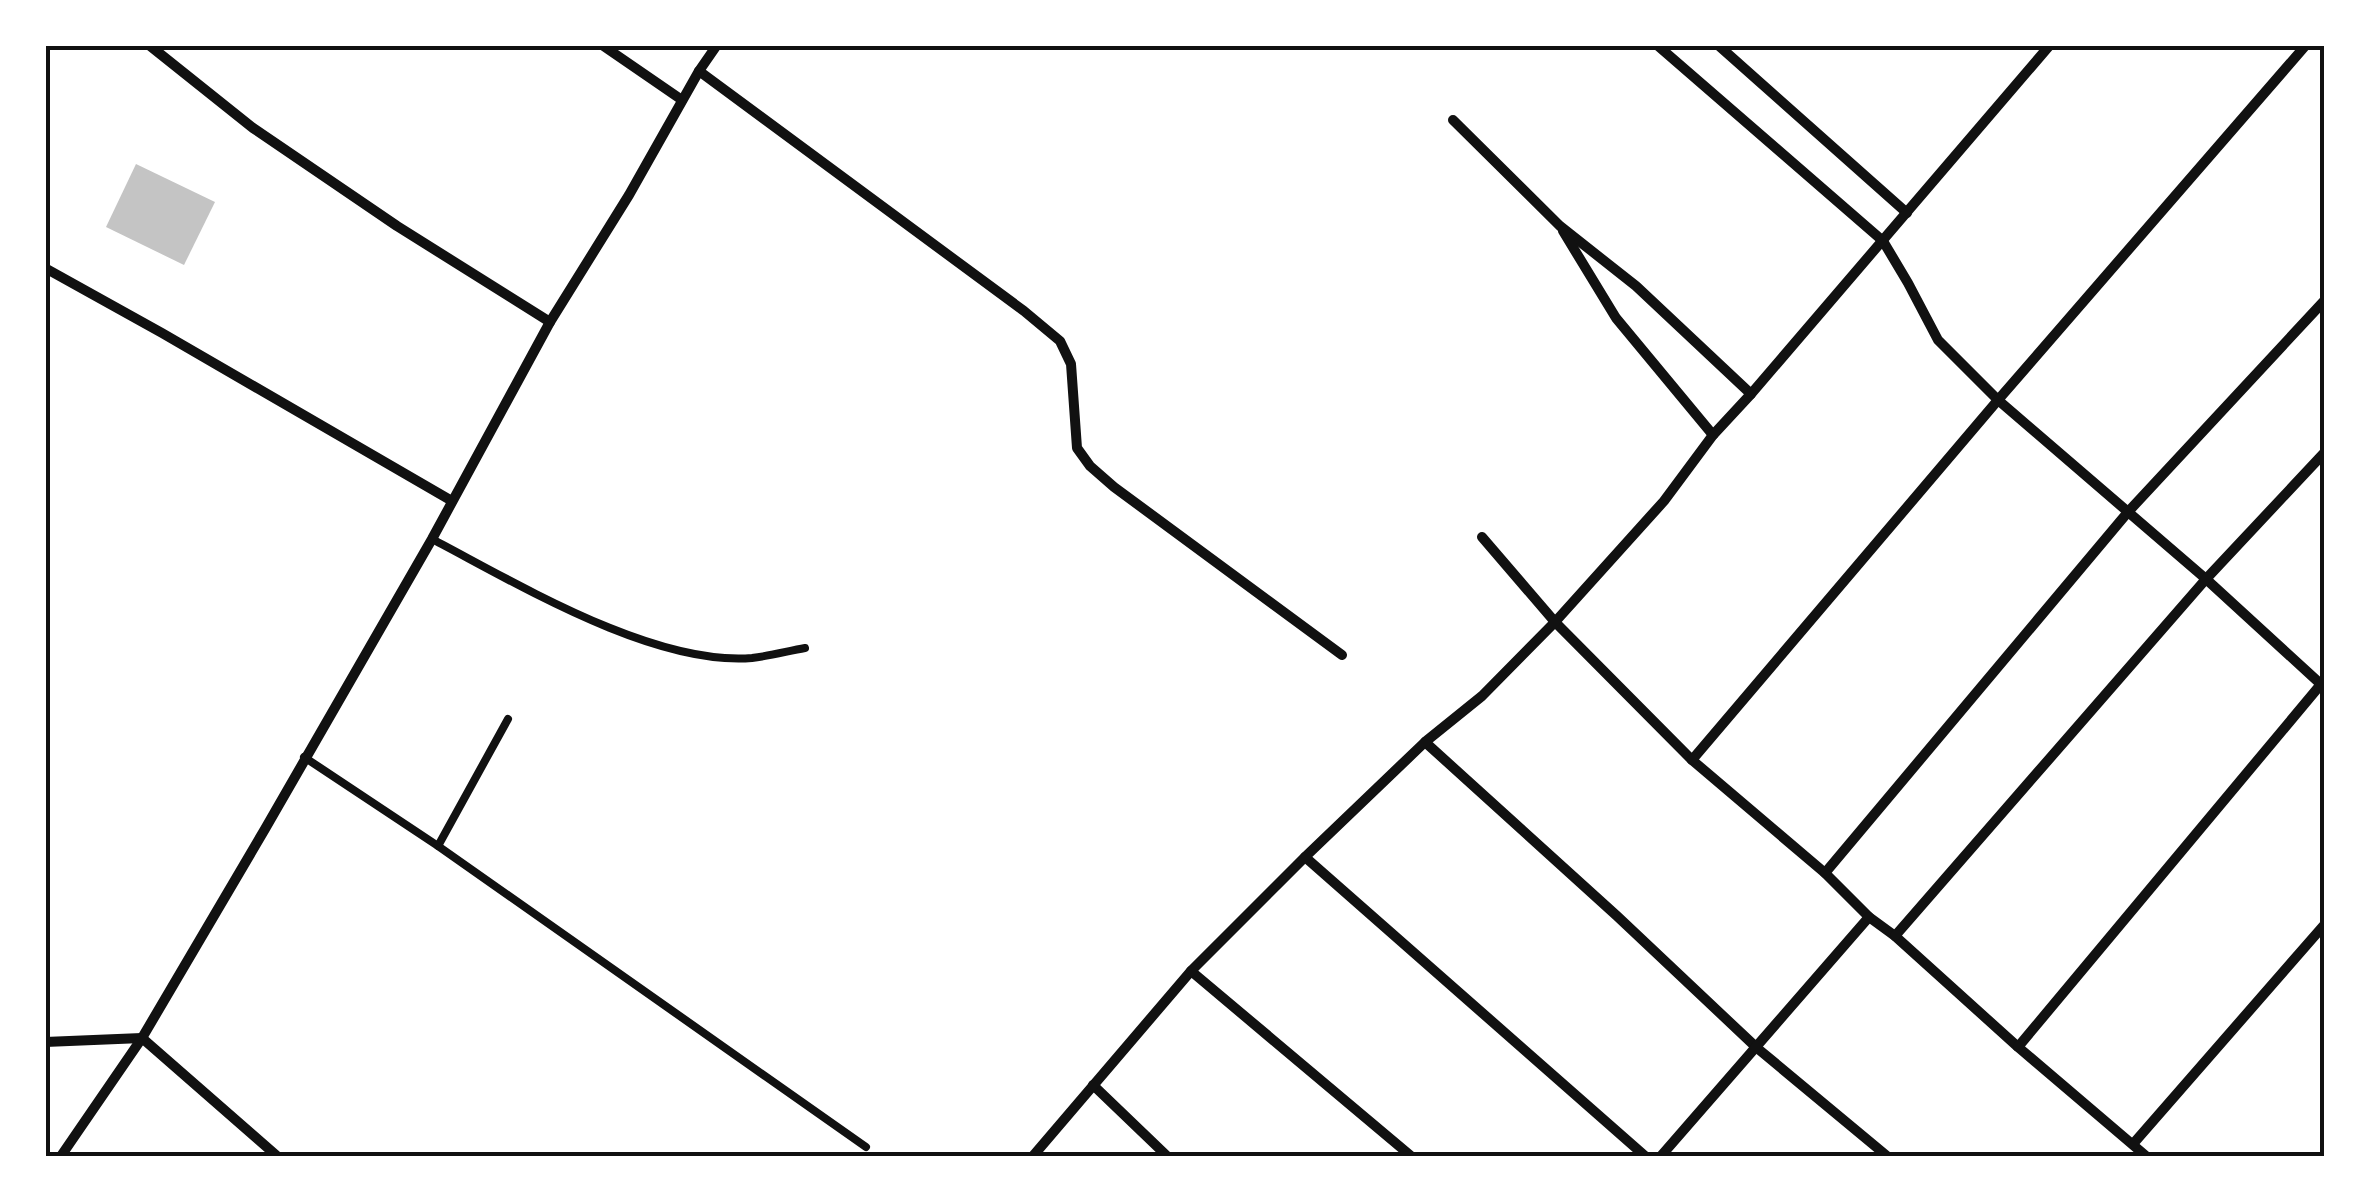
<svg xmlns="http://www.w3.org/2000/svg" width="2370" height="1201" viewBox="0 0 2370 1201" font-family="'PT Serif',serif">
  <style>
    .building { fill: #c4c4c4 }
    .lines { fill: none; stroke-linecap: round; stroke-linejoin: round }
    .service { stroke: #111; stroke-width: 8 }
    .minor { stroke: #111; stroke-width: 10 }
    .neatline { fill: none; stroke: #111; stroke-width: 4 }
  </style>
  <rect width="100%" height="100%" fill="#fff"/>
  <polygon class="building" points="136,164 215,202 184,265 106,227"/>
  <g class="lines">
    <g class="service">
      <path d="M 432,539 C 518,584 653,666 752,658 C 770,656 788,651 805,648"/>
      <polyline points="304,757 438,846 866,1147"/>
      <polyline points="438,846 508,719"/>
    </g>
    <g class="minor">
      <polyline points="149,45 253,128 397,226 550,322"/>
      <polyline points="602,45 682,100"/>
      <polyline points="1657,45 1883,241 1908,283 1938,340 1998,400 2206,579 2325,688"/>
      <polyline points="1718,45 1907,213"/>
      <polyline points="699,71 1024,311 1060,341 1071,364 1077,448 1090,466 1114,487 1342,655"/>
      <polyline points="1453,120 1560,226 1636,286 1751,394"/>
      <polyline points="1563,231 1616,318 1713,435"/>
      <polyline points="45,268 162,333 452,501"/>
      <polyline points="1482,537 1555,622 1692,760 1825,873 1869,917 1895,936 2018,1047 2146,1156"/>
      <polyline points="1425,742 1617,916 1757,1048 1887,1156"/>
      <polyline points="1692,760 1998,400 2306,45"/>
      <polyline points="1305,857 1645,1156"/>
      <polyline points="1825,873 2128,512 2325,300"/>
      <polyline points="1895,936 2206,579 2325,452"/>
      <polyline points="1191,971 1411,1156"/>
      <polyline points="45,1042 142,1038 277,1156"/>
      <polyline points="2018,1047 2322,683"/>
      <polyline points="1093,1085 1167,1156"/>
      <polyline points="2133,1144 2325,924"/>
      <polyline points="61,1156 142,1038 265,829 432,539 550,322 629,195 699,71 717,45"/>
      <polyline points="1033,1156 1191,971 1305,857 1425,742 1482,696 1555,622 1664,501 1713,435 1751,394 2050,45"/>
      <polyline points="1661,1156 1869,917"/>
    </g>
  </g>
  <rect width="2370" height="1201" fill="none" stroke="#ffffff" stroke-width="95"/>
  <rect x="48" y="48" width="2274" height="1106" class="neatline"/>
</svg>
